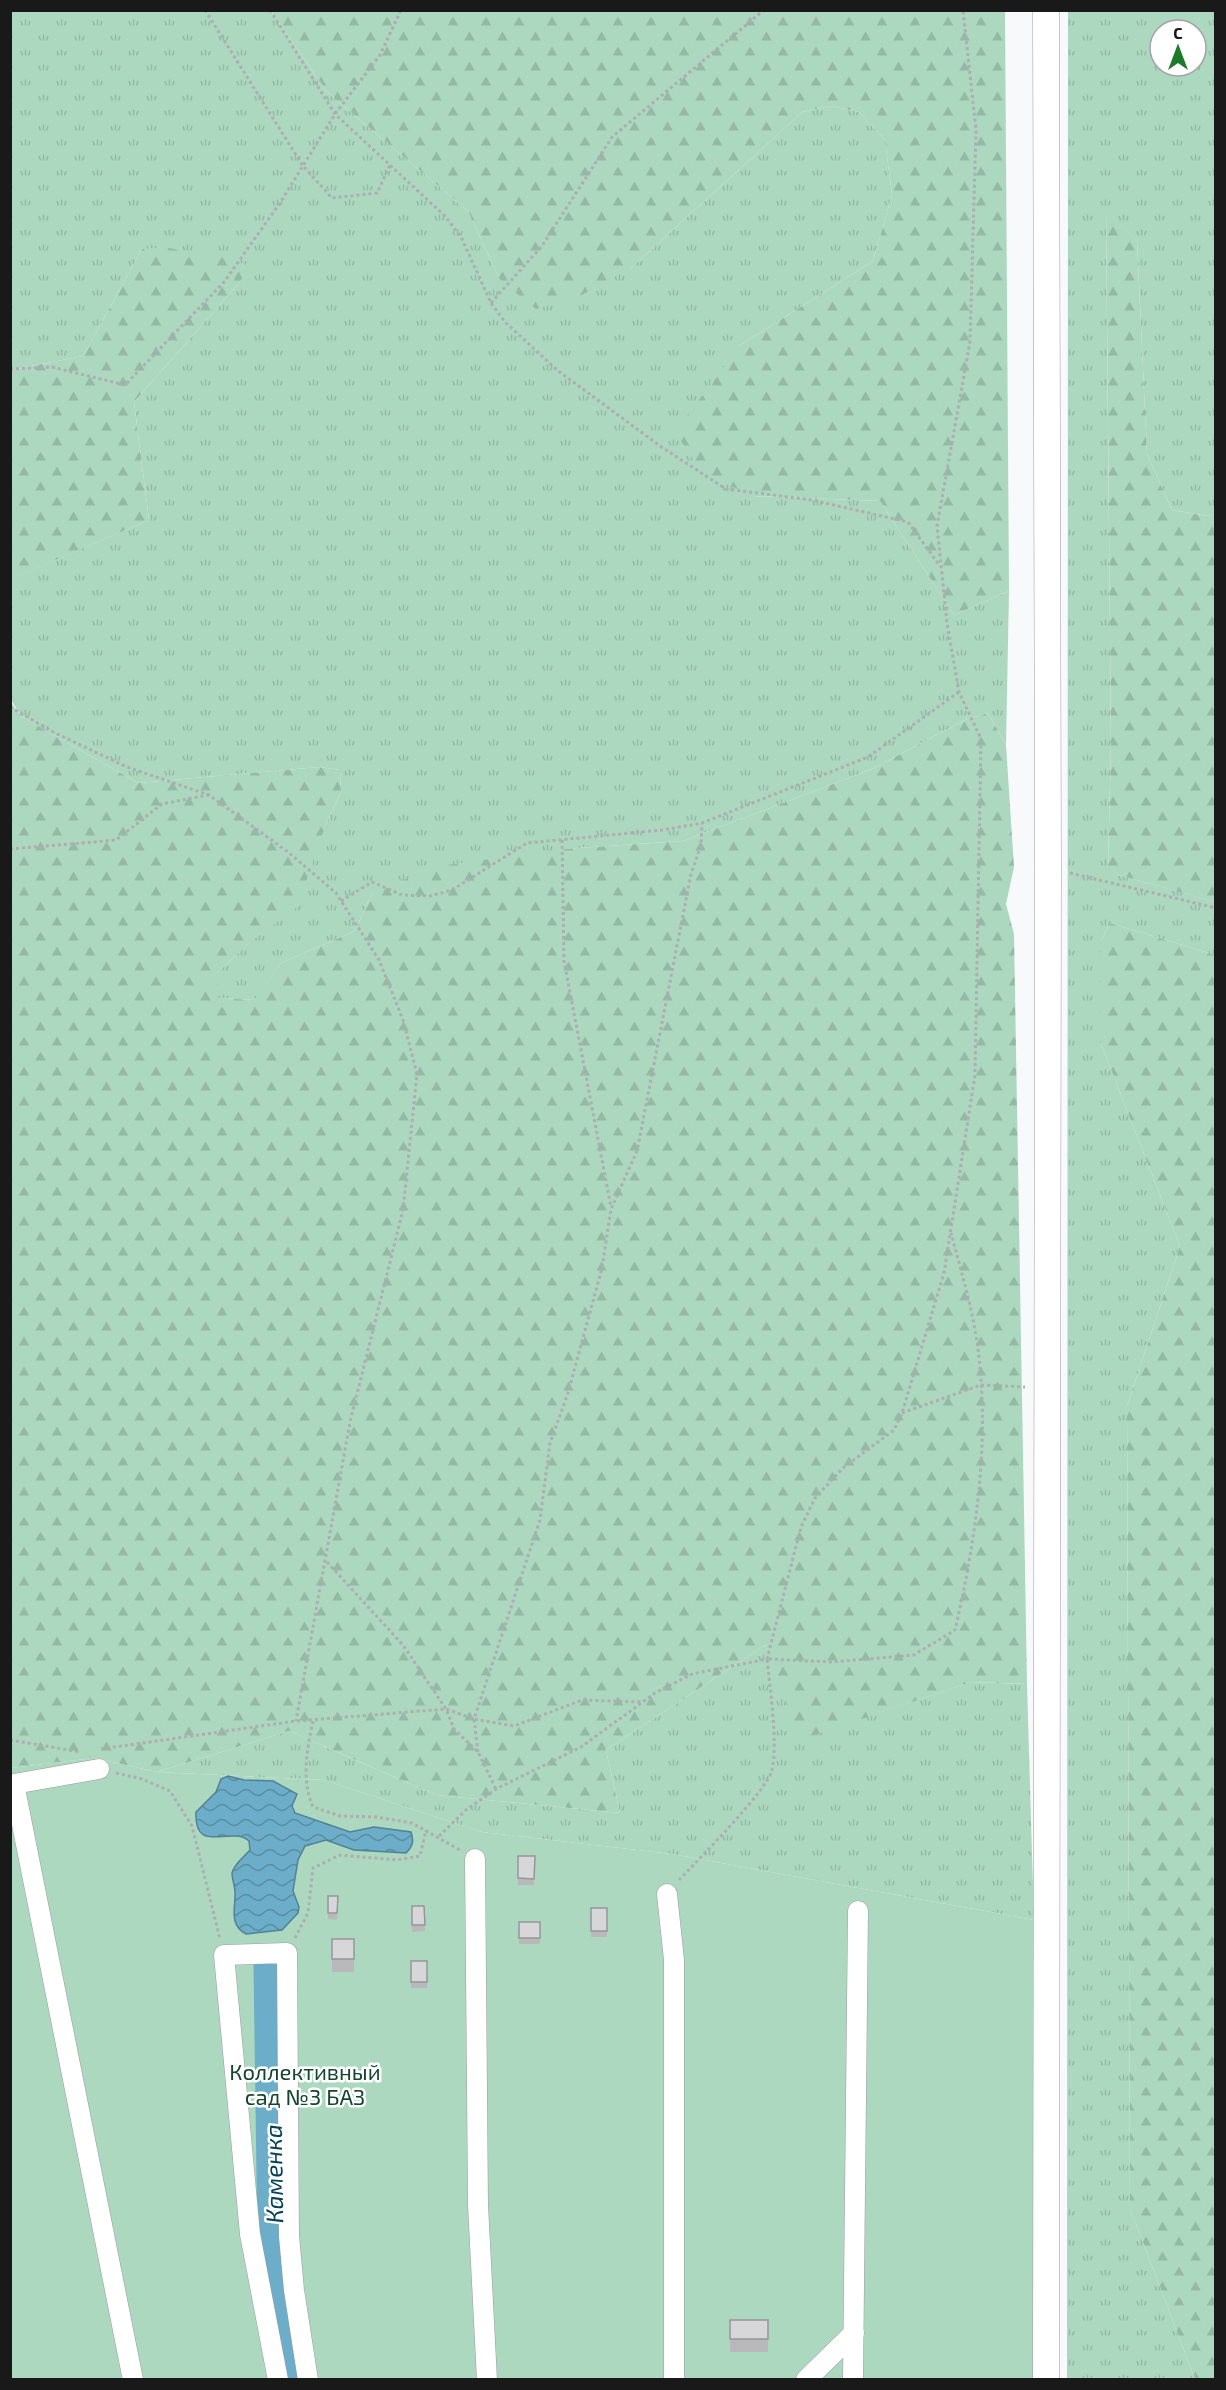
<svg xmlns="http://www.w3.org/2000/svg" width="1226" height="2390" viewBox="0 0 1226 2390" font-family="'Exo 2',sans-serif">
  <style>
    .grass { fill: url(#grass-tufts); fill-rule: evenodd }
    .forest { fill: url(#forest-firs) }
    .garden { fill: #add8c0 }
    .water { fill: url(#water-waves); stroke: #538194; stroke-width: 1.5 }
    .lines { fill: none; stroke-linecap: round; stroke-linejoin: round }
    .river { stroke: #6caec9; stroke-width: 33 }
    .minor-casing { stroke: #9b9b9d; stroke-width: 21 }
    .major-casing { stroke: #9b9b9d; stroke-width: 27 }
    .path { stroke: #adaeaf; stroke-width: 3; stroke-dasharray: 3 3; stroke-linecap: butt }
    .minor { stroke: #fff; stroke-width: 20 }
    .major { stroke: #fff; stroke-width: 26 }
    .wall { fill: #b9b9bb }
    .building { fill: #d7d7d9; stroke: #969698; stroke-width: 1.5 }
    .labels { text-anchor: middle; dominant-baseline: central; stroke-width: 5; stroke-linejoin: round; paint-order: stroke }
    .park-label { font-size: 22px; fill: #15452f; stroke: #fff }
    .water-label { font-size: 24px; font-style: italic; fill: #054154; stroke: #fff }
  </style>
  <defs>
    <pattern id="grass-tufts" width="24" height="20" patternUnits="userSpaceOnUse" patternTransform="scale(1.5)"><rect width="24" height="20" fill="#add8c0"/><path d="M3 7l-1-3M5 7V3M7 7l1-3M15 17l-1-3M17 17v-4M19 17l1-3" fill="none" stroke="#94b9a4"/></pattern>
    <pattern id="forest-firs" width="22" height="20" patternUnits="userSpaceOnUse" patternTransform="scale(1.5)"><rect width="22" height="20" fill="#add8c0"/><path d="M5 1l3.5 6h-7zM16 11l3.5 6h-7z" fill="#94b9a4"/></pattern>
    <pattern id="water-waves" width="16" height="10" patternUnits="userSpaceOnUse" patternTransform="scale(1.5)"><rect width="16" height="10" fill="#6caec9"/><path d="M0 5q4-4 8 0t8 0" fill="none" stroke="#588da2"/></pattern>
  </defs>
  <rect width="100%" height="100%" fill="#f8f9fa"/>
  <g class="grass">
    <polygon points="11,11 271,11 327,92 468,211 500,280 631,268 802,112 831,106 859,112 885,140 892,195 873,261 739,346 753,496 880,501 954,615 1009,591 1006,745 988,713 965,720 872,769 683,841 562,849 371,895 355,931 281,963 255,1000 217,998 217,973 248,944 326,824 341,792 340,770 319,767 138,783 21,716 11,700 10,579 149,520 134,402 240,282 142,249 83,356 11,370"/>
    <path d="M 1068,11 L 1215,11 L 1216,513 L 1208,516 L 1172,510 L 1147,454 L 1137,241 L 1106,212 L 1111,743 L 1108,867 L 1119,875 L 1216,902 L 1215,955 L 1110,923 L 1101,941 L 1101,1044 L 1180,1246 L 1127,1406 L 1130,2208 L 1195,2379 L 1067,2379 ZM 1160,30 L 1196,30 L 1196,66 L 1160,66 Z"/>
    <polygon points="765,1645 801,1739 971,1682 1027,1684 1034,1920 672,1854 482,1832 324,1780 157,1772 289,1731 436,1795 620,1813 606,1750"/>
  </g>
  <g class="forest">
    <polygon points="271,11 1005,11 1009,591 954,615 880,501 753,496 702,473 675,432 739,346 873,261 892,195 885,140 859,112 831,106 802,112 631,268 578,297 536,309 500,280 468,211 327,92"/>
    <polygon points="1106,211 1137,241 1147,454 1172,510 1208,516 1215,513 1215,902 1119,875 1108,868 1111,743"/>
    <polygon points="163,247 231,259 248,266 240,282 134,402 149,520 11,579 11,370 83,356 142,249"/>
    <polygon points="10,701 21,716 138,783 319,767 340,770 341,792 326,824 297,907 248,944 217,973 218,998 254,1000 281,963 355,931 371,895 432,867 562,849 683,841 872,769 965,720 988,713 1006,745 1014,867 1006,904 1014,934 1027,1684 971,1682 800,1740 765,1645 606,1750 620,1813 436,1795 289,1731 157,1772 94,1758 11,1768"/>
    <polygon points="1110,923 1215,955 1215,2379 1195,2379 1130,2208 1127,1406 1180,1246 1101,1044 1101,941"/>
  </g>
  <polygon class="garden" points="94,1758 157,1772 324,1780 482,1832 672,1854 1034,1920 1034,2379 11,2379 10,1768"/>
  <path class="water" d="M 228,1776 L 244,1780 L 273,1781 L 297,1794 L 292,1806 L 295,1813 L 350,1832 L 374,1827 L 411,1832 C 414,1841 413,1846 406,1853 L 354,1850 L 326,1840 L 305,1846 L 298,1860 L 293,1891 L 299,1907 L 298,1913 L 282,1930 L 246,1934 C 228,1924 236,1908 235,1892 C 235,1886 232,1879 232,1873 C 234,1864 244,1857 250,1850 L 249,1841 C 231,1825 194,1856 196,1812 L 216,1792 L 221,1779 Z"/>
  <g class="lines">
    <polyline class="river" points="270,1967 274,2245 297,2380"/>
    <g class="minor-casing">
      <g id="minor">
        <polyline points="99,1769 14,1784 133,2380"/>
        <polyline points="475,1859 478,2205 487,2380"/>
        <polyline points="667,1894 674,1960 674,2380"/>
        <polyline points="278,2380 250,2234 224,1955 287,1953 289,2236 294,2290 308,2380"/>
        <polyline points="806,2380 854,2333"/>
        <polyline points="853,2380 858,1911"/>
      </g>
    </g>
    <g class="major-casing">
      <polyline id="major" points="1046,10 1048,868 1046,2380"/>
    </g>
    <g class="path">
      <polyline points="205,10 303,166 332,198 377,193 390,165"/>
      <polyline points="270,10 335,114 446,217 462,239 491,303 505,322 557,370 660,446 726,489 812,500 908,522 940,566"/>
      <polyline points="491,303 542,246 612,137 764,10"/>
      <polyline points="10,369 52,367 125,385 224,282 280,203 335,114 380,55 401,10"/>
      <polyline points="10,707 53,732 127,767 209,795 288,852 336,893 379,960 403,1020 417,1074 403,1210 350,1422 296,1721"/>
      <polyline points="562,840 564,961 611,1207"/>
      <polyline points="10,849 116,840 162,804 208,795"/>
      <polyline points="1070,873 1216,908"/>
      <polyline points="341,901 372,882 402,895 430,896 452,890 527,843 662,830 702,823 868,757 959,692"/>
      <polyline points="902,1413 981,1385 1025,1387"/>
      <polyline points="327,1562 403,1645 446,1709 454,1729 478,1752 496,1789"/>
      <path d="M 313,1721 C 307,1749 301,1780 313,1807 L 340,1816 L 376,1817 L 412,1823 L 460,1850"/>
      <polyline points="10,1740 80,1752"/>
      <polyline points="101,1749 296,1721 446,1709 474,1719 514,1726 582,1700 642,1702"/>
      <polyline points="478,1752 474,1719 540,1520 550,1443 568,1393 602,1268 611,1209 637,1151 691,874 701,845 702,823"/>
      <polyline points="116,1773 142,1779 170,1791 192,1826 220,1939"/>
      <polyline points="439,1836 466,1810 496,1789 581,1747 655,1693 692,1674 767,1659 801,1527 815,1498 843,1468 894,1430 902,1413 944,1273 975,1075 981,739 959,692 947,623 937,526 970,342 976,130 963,10"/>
      <path d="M 679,1880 C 697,1861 767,1791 772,1770 C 778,1743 770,1688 767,1659 L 831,1662 L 914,1655 L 955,1630 C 976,1540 990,1441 978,1349 C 973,1310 961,1271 951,1233"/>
      <polyline points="295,1938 308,1913 313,1868 340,1855 397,1860 420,1856 426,1830"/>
    </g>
    <use href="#minor" class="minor"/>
    <use href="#major" class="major"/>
  </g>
  <g class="wall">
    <polygon points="518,1856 535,1856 534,1885 518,1885"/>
    <polygon points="328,1896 338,1896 337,1920 328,1919"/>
    <polygon points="412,1906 424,1906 425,1931 412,1932"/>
    <rect x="591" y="1908" width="16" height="29"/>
    <rect x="519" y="1922" width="21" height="22"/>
    <polygon points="332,1939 354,1959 354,1972 332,1972"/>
    <rect x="411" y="1961" width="16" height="27"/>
    <rect x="730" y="2320" width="38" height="32"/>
  </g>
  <g class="building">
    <polygon points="518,1856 535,1856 534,1879 518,1878"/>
    <polygon points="328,1896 338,1896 337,1913 328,1913"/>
    <polygon points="412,1906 424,1906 425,1925 412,1925"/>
    <rect x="591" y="1908" width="16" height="23"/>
    <rect x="519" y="1922" width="21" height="16"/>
    <rect x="332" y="1939" width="22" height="20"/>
    <rect x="411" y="1961" width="16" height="21"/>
    <rect x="730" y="2320" width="38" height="19"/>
  </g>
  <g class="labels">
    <g class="park-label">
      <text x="305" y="2071">Коллективный<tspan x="305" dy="25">сад №3 БАЗ</tspan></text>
    </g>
    <g class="water-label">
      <text transform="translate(273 2174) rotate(-91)">Каменка</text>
    </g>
  </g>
  <rect width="1226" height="2390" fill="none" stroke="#19191a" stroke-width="24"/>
  <g transform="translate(1178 48)"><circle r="28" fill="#ffffff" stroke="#a3a3a3" stroke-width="1.5"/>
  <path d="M0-4.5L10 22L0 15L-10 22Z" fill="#1e7a2a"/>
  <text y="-9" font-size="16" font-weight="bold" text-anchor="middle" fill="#19191a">С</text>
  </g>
</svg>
